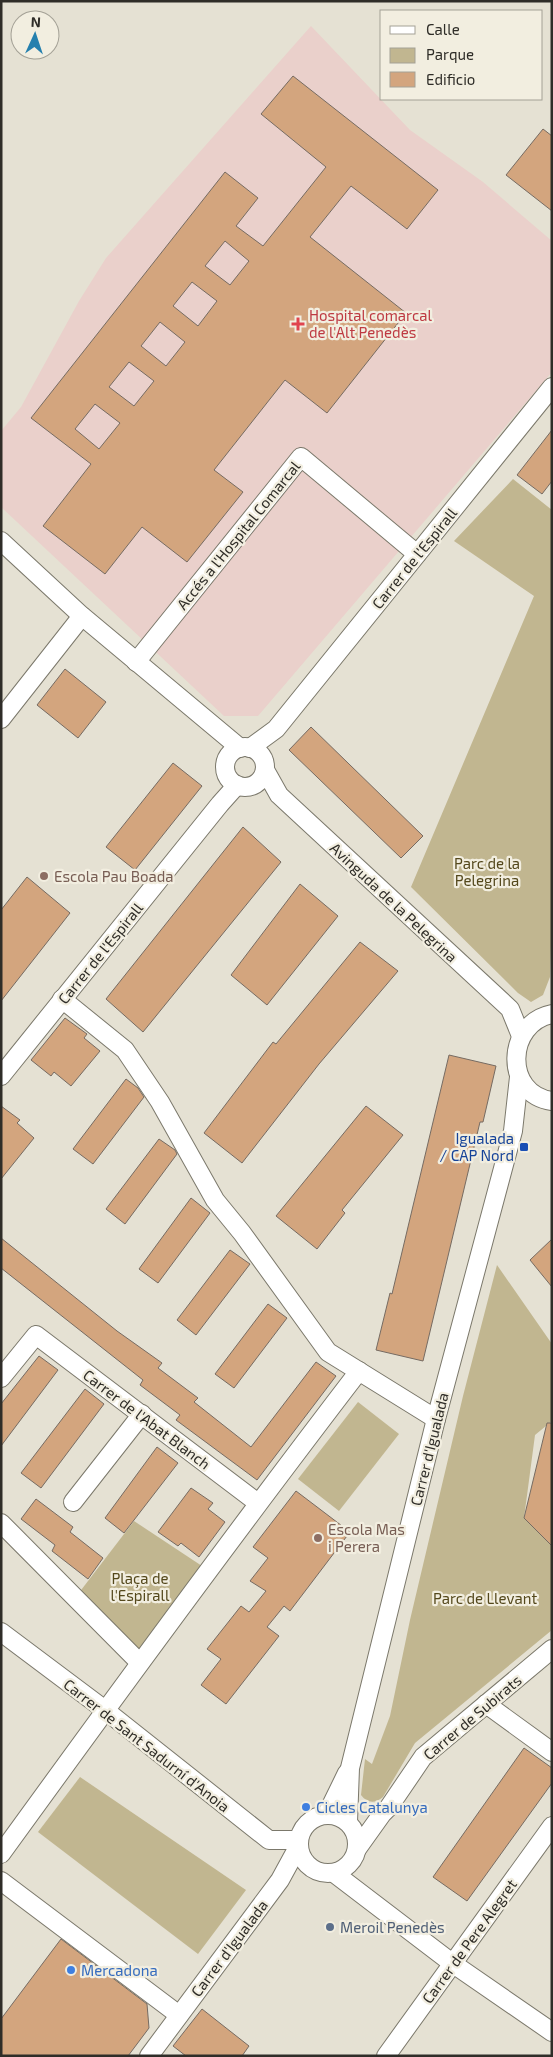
<svg xmlns="http://www.w3.org/2000/svg" width="553" height="2057" viewBox="0 0 553 2057" font-family="'Exo 2',sans-serif">
  <style>
    .medical { fill: #ead0cb }
    .green { fill: #c1b690 }
    .building { fill: #d3a57e; stroke: #766b62; fill-rule: evenodd }
    .lines { fill: none; stroke-linecap: round; stroke-linejoin: round }
    .minor-casing { stroke: #7b786b; stroke-width: 20 }
    .minor { stroke: #fff; stroke-width: 18 }
    .health-dot { fill: #e0444e; stroke: #f2eee0; stroke-width: 2 }
    .education-dot { fill: #8d6e63; stroke: #f2eee0; stroke-width: 2 }
    .transit-dot { fill: #1a4fb4; stroke: #f2eee0; stroke-width: 2 }
    .shop-dot { fill: #3f7fe0; stroke: #f2eee0; stroke-width: 2 }
    .service-dot { fill: #5c6f8a; stroke: #f2eee0; stroke-width: 2 }
    .labels { text-anchor: middle; dominant-baseline: central; stroke-width: 4.5; stroke-linejoin: round; paint-order: stroke }
    .health-label { font-size: 15px; fill: #be3a42; stroke: #f2eee0; text-anchor: start }
    .street-label { font-size: 15px; fill: #2f2d28; stroke: #f2eee0 }
    .park-label { font-size: 15px; fill: #54481c; stroke: #f2eee0 }
    .education-label { font-size: 15px; fill: #785e54; stroke: #f2eee0; text-anchor: start }
    .transit-label { font-size: 15px; fill: #164399; stroke: #f2eee0; text-anchor: end }
    .shop-label { font-size: 15px; fill: #366cbe; stroke: #f2eee0; text-anchor: start }
    .service-label { font-size: 15px; fill: #4e5e75; stroke: #f2eee0; text-anchor: start }
  </style>
  <rect width="100%" height="100%" fill="#e5e1d3"/>
  <polygon class="medical" points="311,26 410,130 483,182 552,241 552,372 258,716 224,716 1,507 1,431 21,407 79,301 106,258"/>
  <g class="green">
    <polygon points="513,479 552,510 552,915 550,977 543,995 531,1002 518,993 411,887 534,596 454,541"/>
    <path d="M 497,1265 L 552,1344 L 552,1421 L 535,1435 L 524,1518 L 552,1546 L 552,1630 L 415,1743 L 383,1797 C 375,1804 367,1803 361,1795 L 365,1759 L 372,1764 L 390,1716 L 410,1620 L 463,1396 Z"/>
    <polygon points="358,1402 399,1434 339,1511 298,1479"/>
    <polygon points="134,1521 208,1570 139,1662 75,1598"/>
    <polygon points="80,1777 246,1890 198,1954 38,1832"/>
  </g>
  <g class="building">
    <path d="M 293,76 L 438,190 L 407,229 L 351,186 L 310,237 L 406,313 L 327,413 L 285,380 L 214,470 L 243,492 L 187,562 L 142,527 L 105,574 L 43,526 L 91,464 L 31,418 L 225,172 L 258,198 L 236,226 L 263,246 L 326,167 L 261,114 ZM 225,241 L 249,261 L 230,285 L 205,266 ZM 192,282 L 217,301 L 198,326 L 173,306 ZM 160,322 L 185,342 L 166,366 L 141,346 ZM 129,362 L 154,381 L 134,406 L 109,387 ZM 95,404 L 120,423 L 99,449 L 75,429 Z"/>
    <polygon points="543,129 552,136 552,211 506,175"/>
    <polygon points="552,430 552,481 542,494 517,475"/>
    <polygon points="65,669 106,702 78,738 37,705"/>
    <polygon points="311,727 423,836 401,858 289,750"/>
    <polygon points="173,763 202,786 135,870 106,847"/>
    <polygon points="243,827 281,862 143,1032 106,999"/>
    <polygon points="27,877 70,913 1,1001 1,910"/>
    <polygon points="300,884 338,916 267,1005 231,975"/>
    <polygon points="360,942 398,971 319,1064 242,1163 204,1133 273,1042 276,1044"/>
    <polygon points="65,1018 87,1034 84,1038 100,1051 71,1086 54,1072 51,1076 31,1060"/>
    <polygon points="449,1055 496,1066 483,1122 480,1122 423,1361 376,1350 390,1293 392,1294"/>
    <polygon points="126,1079 138,1088 144,1097 93,1164 73,1149"/>
    <polygon points="1,1106 20,1120 17,1123 34,1138 1,1179"/>
    <polygon points="366,1106 403,1135 342,1210 345,1213 317,1249 276,1216"/>
    <polygon points="159,1139 175,1150 177,1154 125,1224 106,1209"/>
    <polygon points="191,1198 210,1213 158,1283 139,1269"/>
    <polygon points="1,1238 117,1331 162,1363 158,1368 198,1398 194,1402 251,1447 316,1362 336,1376 257,1480 176,1420 180,1415 140,1385 143,1380 1,1268"/>
    <polygon points="552,1239 552,1287 530,1260"/>
    <polygon points="230,1250 250,1264 196,1335 177,1320"/>
    <polygon points="268,1304 287,1318 234,1388 215,1374"/>
    <polygon points="39,1356 58,1370 1,1446 1,1404"/>
    <polygon points="85,1389 104,1404 41,1488 21,1473"/>
    <polygon points="547,1423 552,1423 552,1546 524,1518"/>
    <polygon points="157,1447 178,1463 124,1533 105,1518"/>
    <polygon points="191,1488 213,1503 208,1509 225,1522 199,1557 181,1543 178,1546 158,1532"/>
    <polygon points="296,1491 350,1532 290,1611 284,1606 267,1627 279,1636 226,1704 201,1685 221,1659 207,1649 241,1606 249,1612 266,1591 250,1581 268,1558 253,1547"/>
    <polygon points="36,1499 73,1527 70,1532 103,1558 88,1579 52,1551 55,1545 21,1519"/>
    <polygon points="524,1748 552,1768 552,1783 467,1901 433,1877"/>
    <polygon points="61,1939 147,2004 149,2028 128,2056 1,2056 1,2019"/>
    <polygon points="202,2009 249,2046 242,2056 186,2056 173,2046"/>
  </g>
  <g class="lines">
    <g class="minor-casing">
      <g id="minor">
        <polyline points="1,541 82,616 240,748"/>
        <polyline points="136,662 301,457 417,554"/>
        <polyline points="1,719 82,616"/>
        <circle cx="245" cy="767" r="20"/>
        <polyline points="250,748 276,729 552,387"/>
        <polyline points="265,770 279,795 510,1009 521,1036"/>
        <polyline points="62,999 125,1050 160,1102 215,1200 242,1233 328,1352 436,1419"/>
        <path d="M 552,1014 C 506,1023 503,1094 552,1101"/>
        <polyline points="1,1076 220,804 237,785"/>
        <polyline points="1,1378 36,1335 258,1503"/>
        <polyline points="73,1502 142,1414"/>
        <polyline points="1,1523 139,1662"/>
        <polyline points="1,1632 105,1710 269,1840 298,1840"/>
        <polyline points="486,1704 552,1752"/>
        <polyline points="327,1814 347,1773"/>
        <circle cx="328" cy="1844" r="29"/>
        <polyline points="348,1822 350,1768 436,1419 513,1131 519,1077"/>
        <polyline points="357,1849 382,1814 389,1807 423,1757 552,1649"/>
        <path d="M 1,1854 C 119,1691 237,1530 359,1371"/>
        <polyline points="334,1873 452,1963 552,2032"/>
        <polyline points="1,1881 179,2015"/>
        <polyline points="149,2056 280,1880 298,1847"/>
        <polyline points="386,2056 552,1826"/>
      </g>
    </g>
    <use href="#minor" class="minor"/>
  </g>
  <path class="health-dot" d="M295.5 316.5h5v5h5v5h-5v5h-5v-5h-5v-5h5z"/>
  <g class="education-dot">
    <circle cx="44" cy="876" r="5"/>
    <circle cx="318" cy="1538" r="5"/>
  </g>
  <rect class="transit-dot" x="519" y="1142" width="10" height="10" rx="2.5"/>
  <g class="shop-dot">
    <circle cx="306" cy="1807" r="5"/>
    <circle cx="71" cy="1970" r="5"/>
  </g>
  <circle class="service-dot" cx="330" cy="1927" r="5"/>
  <g class="labels">
    <g class="health-label">
      <text x="309" y="315">Hospital comarcal<tspan x="309" dy="17">de l'Alt Penedès</tspan></text>
    </g>
    <g class="street-label">
      <text transform="translate(238 535) rotate(-51)">Accés a l'Hospital Comarcal</text>
      <text transform="translate(414 558) rotate(-51)">Carrer de l'Espirall</text>
      <text transform="translate(394 902) rotate(43)">Avinguda de la Pelegrina</text>
      <text transform="translate(100 953) rotate(-51)">Carrer de l'Espirall</text>
      <text transform="translate(147 1419) rotate(37)">Carrer de l'Abat Blanch</text>
      <text transform="translate(429 1449) rotate(-76)">Carrer d'Igualada</text>
      <text transform="translate(472 1717) rotate(-40)">Carrer de Subirats</text>
      <text transform="translate(147 1745) rotate(38)">Carrer de Sant Sadurní d'Anoia</text>
      <text transform="translate(469 1941) rotate(-54)">Carrer de Pere Alegret</text>
      <text transform="translate(229 1948) rotate(-53)">Carrer d'Igualada</text>
    </g>
    <g class="park-label">
      <text x="487" y="863">Parc de la<tspan x="487" dy="17">Pelegrina</tspan></text>
      <text x="140" y="1578">Plaça de<tspan x="140" dy="17">l'Espirall</tspan></text>
      <text x="485" y="1598">Parc de Llevant</text>
    </g>
    <g class="education-label">
      <text x="54" y="876">Escola Pau Boada</text>
      <text x="328" y="1529">Escola Mas<tspan x="328" dy="17">i Perera</tspan></text>
    </g>
    <g class="transit-label">
      <text x="514" y="1138">Igualada<tspan x="514" dy="17">/ CAP Nord</tspan></text>
    </g>
    <g class="shop-label">
      <text x="316" y="1807">Cicles Catalunya</text>
      <text x="81" y="1970">Mercadona</text>
    </g>
    <g class="service-label">
      <text x="340" y="1927">Meroil Penedès</text>
    </g>
  </g>
  <rect width="553" height="2057" fill="none" stroke="#2f2d28" stroke-width="5"/>
  <rect x="380" y="10" width="162" height="90" fill="#f2eee0" stroke="#a4a196"/>
  <rect x="390" y="26" width="25" height="8" fill="#ffffff" stroke="#a4a196"/>
  <text x="426" y="35" font-size="15" fill="#2f2d28">Calle</text>
  <rect x="390" y="48" width="25" height="15" fill="#c1b690" stroke="#a4a196"/>
  <text x="426" y="60" font-size="15" fill="#2f2d28">Parque</text>
  <rect x="390" y="72" width="25" height="15" fill="#d3a57e" stroke="#a4a196"/>
  <text x="426" y="85" font-size="15" fill="#2f2d28">Edificio</text>
  <g transform="translate(35 35) rotate(3)"><circle r="24" fill="#f2eee0" stroke="#a4a196"/>
  <path d="M0-4L9 19L0 12L-9 19Z" fill="#2580ae"/>
  <text y="-8" font-size="14" font-weight="bold" text-anchor="middle" fill="#2f2d28">N</text>
  </g>
</svg>
